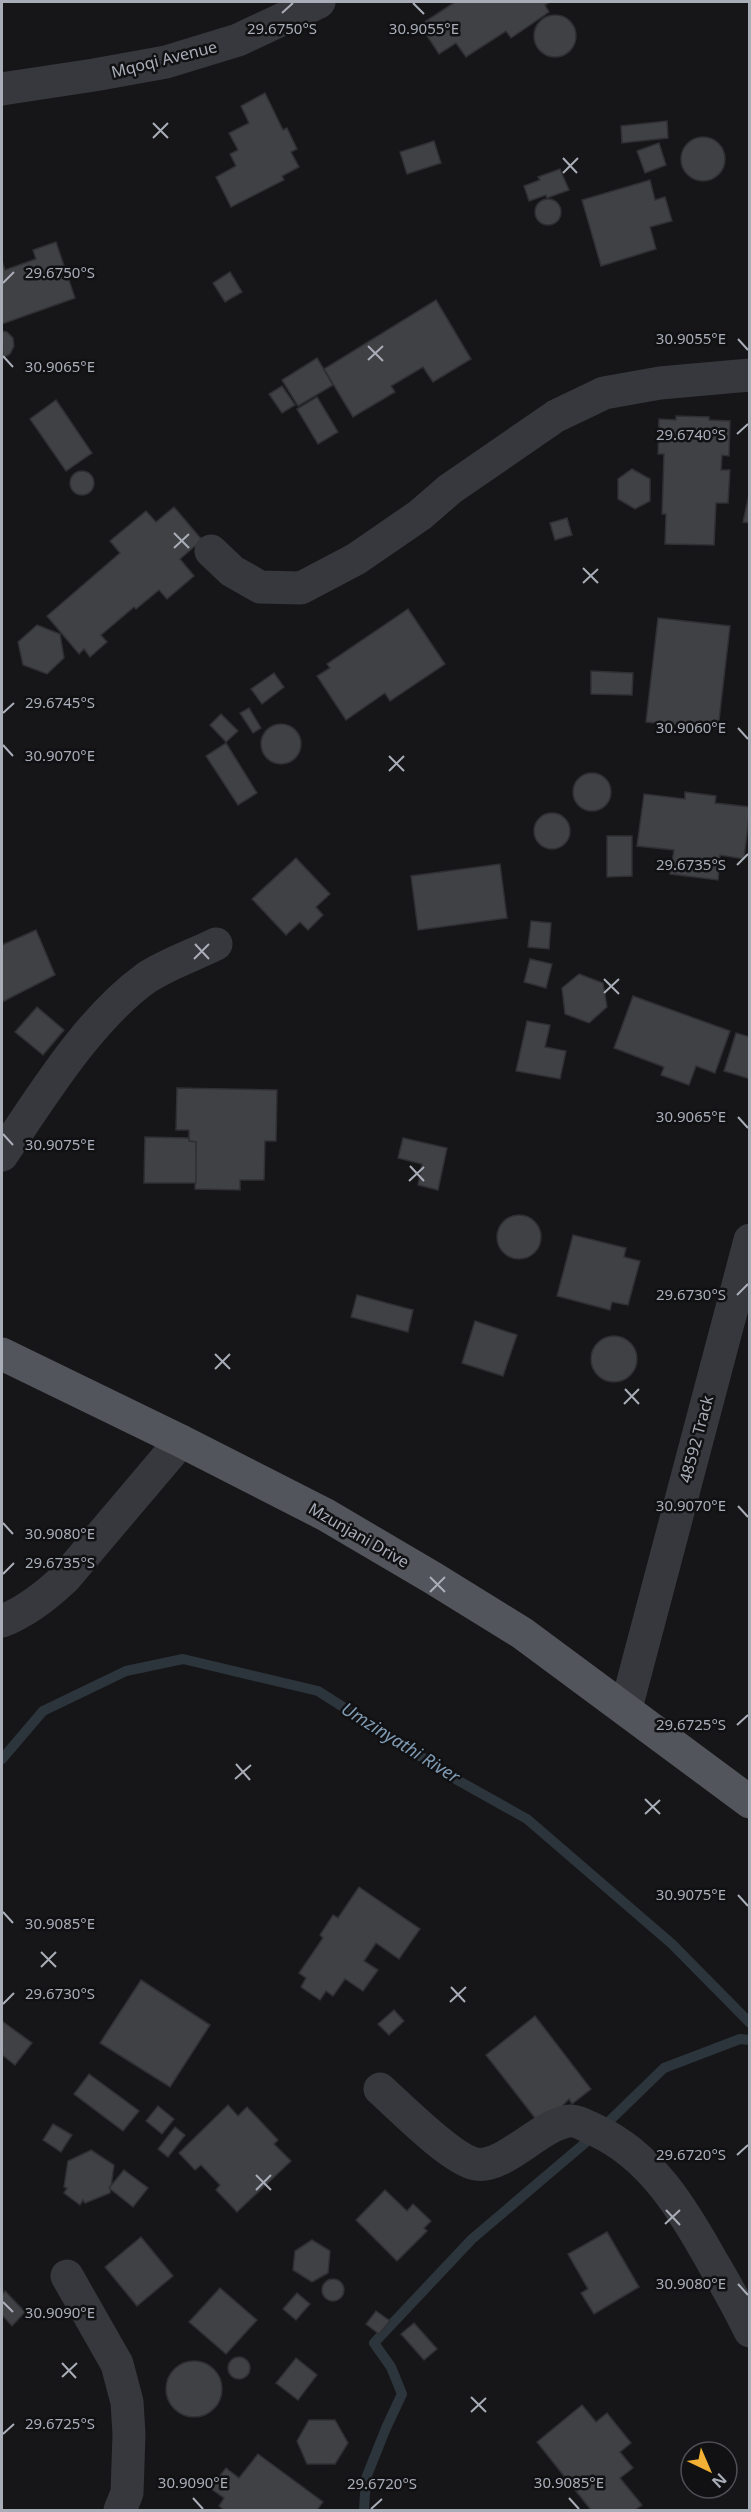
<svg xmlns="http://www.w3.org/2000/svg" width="751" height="2512" viewBox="0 0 751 2512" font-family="'Noto Sans',sans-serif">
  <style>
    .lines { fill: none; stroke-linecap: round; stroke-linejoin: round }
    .stream { stroke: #2c353c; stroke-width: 10 }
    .building { fill: #404145; stroke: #303034; stroke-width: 1.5 }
    .minor { stroke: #37383d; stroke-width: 33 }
    .major { stroke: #53555c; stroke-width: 33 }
    .ticks { fill: none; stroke: #a8adb8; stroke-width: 2 }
    .labels { text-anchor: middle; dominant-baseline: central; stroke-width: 5; stroke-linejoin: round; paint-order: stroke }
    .street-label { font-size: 16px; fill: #a8adb8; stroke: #111113 }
    .water-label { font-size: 18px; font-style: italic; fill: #7f9bb3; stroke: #111113 }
    .ticks-label { font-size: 15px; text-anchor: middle; fill: #a8adb8; stroke: #111113; stroke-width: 5; stroke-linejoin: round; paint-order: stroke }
  </style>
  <rect width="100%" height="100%" fill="#161618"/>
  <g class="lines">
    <g class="stream">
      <polyline points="2,1759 43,1711 126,1671 183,1659 318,1691 459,1781 527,1819 672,1944 750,2023"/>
      <polyline points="364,2510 366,2478 386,2428 402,2394 391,2367 374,2343 472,2239 598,2132 664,2068 740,2039 750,2040"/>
    </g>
  </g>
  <g class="building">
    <polygon points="455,2 550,2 545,5 549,12 511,38 506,31 466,57 456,43 439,54 420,25"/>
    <circle cx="555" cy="36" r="21"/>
    <polygon points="265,93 283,130 287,128 297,149 291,152 299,167 282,176 284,180 231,207 216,177 236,166 230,154 238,150 229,133 249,123 241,106"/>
    <polygon points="667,121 668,138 622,143 621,126"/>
    <circle cx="703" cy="159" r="22"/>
    <polygon points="434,141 441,163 407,174 400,152"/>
    <polygon points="659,143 666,165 645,173 637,151"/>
    <polygon points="560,169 569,190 547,198 546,195 529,201 524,186 540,180 538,177"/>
    <polygon points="650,180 655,200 665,197 672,221 650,227 656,249 601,266 582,200"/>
    <circle cx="548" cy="212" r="13"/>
    <polygon points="56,242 75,298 2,324 2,261 5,270 36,259 33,250"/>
    <polygon points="230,272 242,292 225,302 213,283"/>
    <polygon points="436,300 471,359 433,382 423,367 391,386 395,392 353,417 324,369"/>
    <polygon points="2,331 7,332 13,338 14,346 10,354 3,358"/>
    <polygon points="317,358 333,385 298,406 282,380"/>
    <polygon points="282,386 295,405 282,413 269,394"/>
    <polygon points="317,397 338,432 318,444 297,409"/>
    <polygon points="56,400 92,453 66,471 30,419"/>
    <polygon points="676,416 709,417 709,420 730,421 729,456 722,455 721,470 730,470 728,503 716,503 714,545 665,544 666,514 662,514 664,454 658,454 659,419 676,420"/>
    <polygon points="632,469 650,479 650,501 635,509 618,499 618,479"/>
    <circle cx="82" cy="483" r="12"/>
    <polygon points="750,490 750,523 743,522"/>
    <polygon points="174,507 202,540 180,559 194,576 167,599 159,590 136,609 134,607 101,635 107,642 90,657 84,649 79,654 47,616 120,553 110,541 146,511 156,522"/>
    <polygon points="567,518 572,535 555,540 550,523"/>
    <polygon points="408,609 445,664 390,701 385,693 346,720 317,676 330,668 327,664"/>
    <polygon points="658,618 730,626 718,729 646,722"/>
    <polygon points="37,625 60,634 64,658 47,674 23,665 18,642"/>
    <polygon points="591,671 633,673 632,695 591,694"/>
    <polygon points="274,673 284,687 262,704 251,689"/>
    <polygon points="249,708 261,728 253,733 240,713"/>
    <polygon points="221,714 238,731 226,742 210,725"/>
    <circle cx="281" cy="744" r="20"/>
    <polygon points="226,743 257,793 238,805 206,756"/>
    <circle cx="592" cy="792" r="19"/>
    <polygon points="685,792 716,796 715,803 750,807 744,859 720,855 718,880 670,874 674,850 637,846 644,794 685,799"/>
    <circle cx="552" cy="831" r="18"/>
    <polygon points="607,836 632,836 632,876 607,877"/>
    <polygon points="296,858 330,894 316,907 323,915 308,930 300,922 286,935 252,899"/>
    <polygon points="500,864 507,918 418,930 411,876"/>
    <polygon points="531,921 551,923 549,949 528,947"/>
    <polygon points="36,930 55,975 2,1002 2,945"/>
    <polygon points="530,959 552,964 546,988 524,982"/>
    <polygon points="579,974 603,983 607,1007 589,1023 565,1014 562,988"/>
    <polygon points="633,996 730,1031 715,1073 696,1066 689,1085 661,1075 664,1067 614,1048"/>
    <polygon points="37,1007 64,1030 43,1055 15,1032"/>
    <polygon points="527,1021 550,1025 545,1047 566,1051 560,1079 516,1071"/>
    <polygon points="736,1033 750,1037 750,1079 724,1071"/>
    <polygon points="177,1088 277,1090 276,1141 265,1141 264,1180 240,1180 240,1190 195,1189 196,1142 189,1141 189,1130 176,1130"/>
    <polygon points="145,1137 189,1138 189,1141 196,1142 196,1183 144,1183"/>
    <polygon points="403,1138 447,1148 438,1190 418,1185 422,1164 398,1158"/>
    <circle cx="519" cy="1237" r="22"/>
    <polygon points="573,1235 626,1248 624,1257 640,1261 628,1305 612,1302 610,1310 557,1296"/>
    <polygon points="357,1295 413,1310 408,1332 351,1317"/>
    <polygon points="475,1321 517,1335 503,1376 462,1363"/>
    <circle cx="614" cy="1359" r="23"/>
    <polygon points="359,1887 420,1929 399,1959 376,1943 364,1961 378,1970 363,1991 345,1979 333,1996 326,1991 320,2000 301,1987 306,1978 299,1973 323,1938 320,1935 333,1915 338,1918"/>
    <polygon points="141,1980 210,2025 170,2087 100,2043"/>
    <polygon points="394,2010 404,2021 389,2035 378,2024"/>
    <polygon points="535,2016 591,2089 572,2104 569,2099 542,2127 486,2055"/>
    <polygon points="2,2021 32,2043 15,2065 2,2055"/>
    <polygon points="89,2074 139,2111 123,2131 74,2094"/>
    <polygon points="228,2105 238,2116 247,2107 278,2140 274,2144 291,2161 237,2212 216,2190 220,2185 201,2165 195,2170 179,2153"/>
    <polygon points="158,2106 174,2119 162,2134 146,2121"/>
    <polygon points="53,2124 72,2135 61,2152 43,2140"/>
    <polygon points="175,2127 185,2135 168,2157 158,2149"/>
    <polygon points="91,2150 114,2165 110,2193 85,2203 83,2200 80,2205 64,2193 67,2188 64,2187 68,2161"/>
    <polygon points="124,2170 148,2188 133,2207 109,2188"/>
    <polygon points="385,2190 407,2211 413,2204 431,2221 424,2228 427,2231 397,2261 356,2220"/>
    <polygon points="607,2232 639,2287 594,2314 581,2293 588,2289 568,2254"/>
    <polygon points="141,2237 173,2276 137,2306 105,2267"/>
    <polygon points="312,2240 330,2251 328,2273 312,2282 293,2270 295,2251"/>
    <circle cx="333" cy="2290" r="11"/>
    <polygon points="220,2288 257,2320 226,2354 189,2322"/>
    <polygon points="5,2291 25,2312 12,2326 2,2315 2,2295"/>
    <polygon points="297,2293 310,2304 296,2320 283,2309"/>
    <polygon points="376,2311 390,2321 379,2334 366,2324"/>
    <polygon points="414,2323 437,2349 424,2360 401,2334"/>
    <circle cx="239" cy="2368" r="11"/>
    <polygon points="296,2358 317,2375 298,2400 276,2383"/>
    <circle cx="194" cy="2389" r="28"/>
    <polygon points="582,2405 596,2422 607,2413 631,2443 620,2452 633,2468 620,2478 642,2505 635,2510 591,2510 537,2442"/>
    <polygon points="309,2420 335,2420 348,2443 335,2464 307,2464 297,2441"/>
    <polygon points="258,2454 323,2502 317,2510 224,2510 219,2506 224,2498 210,2488 226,2468 239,2478"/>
  </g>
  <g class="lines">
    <g class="minor">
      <polyline points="2,89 94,75 166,62 238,40 319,2"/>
      <polyline points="211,551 232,571 260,587 301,588 356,559 420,515 450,489 556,416 604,393 660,383 750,375"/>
      <path d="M 2,1155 C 42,1096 88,1020 146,978 C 167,964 194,955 216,944"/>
      <path d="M 2,1621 C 26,1612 46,1596 65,1578 L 181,1441"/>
      <polyline points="626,1708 750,1240"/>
      <path d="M 380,2089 C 399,2106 452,2160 476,2164 C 504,2169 539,2125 569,2121 C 577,2120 588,2127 595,2130 C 652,2156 684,2211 713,2263 C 726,2285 739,2308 750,2331"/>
      <polyline points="67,2276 117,2364 127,2402 129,2434 127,2493 120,2510"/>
    </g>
    <polyline class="major" points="2,1354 181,1441 326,1515 433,1578 522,1633 750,1802"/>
  </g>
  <path class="ticks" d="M 413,3 L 424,14M 282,13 L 293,3M 153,123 L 168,138M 153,138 L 168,123M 563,158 L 577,173M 563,173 L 578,158M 3,283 L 14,272M 738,339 L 748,350M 368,346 L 383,361M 3,356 L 13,367M 368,360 L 383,346M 737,434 L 748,424M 174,533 L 189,548M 174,548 L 189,534M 583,568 L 598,583M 583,583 L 598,569M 3,713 L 14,703M 738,728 L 748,739M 3,745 L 13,756M 389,756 L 404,771M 389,771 L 404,756M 737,865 L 748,854M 195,944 L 209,959M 194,959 L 209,944M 604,979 L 619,994M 604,993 L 619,979M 738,1117 L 748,1128M 3,1134 L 13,1145M 410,1166 L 424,1181M 409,1181 L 424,1167M 737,1295 L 748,1284M 215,1354 L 230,1369M 215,1369 L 230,1354M 625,1389 L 639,1404M 624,1404 L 639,1389M 738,1506 L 748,1517M 3,1523 L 13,1534M 3,1574 L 14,1563M 430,1577 L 445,1592M 430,1592 L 445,1577M 737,1725 L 748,1715M 236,1764 L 250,1780M 235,1779 L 251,1765M 645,1799 L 660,1814M 645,1814 L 660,1800M 738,1895 L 748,1906M 3,1912 L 13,1923M 41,1952 L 56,1967M 41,1967 L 56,1952M 451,1987 L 465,2002M 450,2002 L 466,1987M 3,2004 L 14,1993M 737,2155 L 748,2145M 256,2175 L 271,2190M 256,2190 L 271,2175M 666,2210 L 680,2225M 665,2224 L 680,2210M 738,2284 L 748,2295M 3,2302 L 13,2312M 62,2363 L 76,2378M 62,2377 L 77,2363M 471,2397 L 486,2412M 471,2412 L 486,2398M 3,2434 L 14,2424M 193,2498 L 203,2509M 569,2498 L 579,2509M 371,2509 L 382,2499"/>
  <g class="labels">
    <g class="street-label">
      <text transform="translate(164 59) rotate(-14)">Mqoqi Avenue</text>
      <text transform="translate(696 1439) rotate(-75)">48592 Track</text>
      <text transform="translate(359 1535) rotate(30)">Mzunjani Drive</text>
    </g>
    <g class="water-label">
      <text transform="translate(401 1742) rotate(32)">Umzinyathi River</text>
    </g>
  </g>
  <g class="ticks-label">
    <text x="282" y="34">29.6750°S</text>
    <text x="424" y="34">30.9055°E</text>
    <text x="60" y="278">29.6750°S</text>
    <text x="691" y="344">30.9055°E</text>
    <text x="60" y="372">30.9065°E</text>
    <text x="691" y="440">29.6740°S</text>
    <text x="60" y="708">29.6745°S</text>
    <text x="691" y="733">30.9060°E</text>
    <text x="60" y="761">30.9070°E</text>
    <text x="691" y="870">29.6735°S</text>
    <text x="691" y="1122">30.9065°E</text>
    <text x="60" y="1150">30.9075°E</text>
    <text x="691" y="1300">29.6730°S</text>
    <text x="691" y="1511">30.9070°E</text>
    <text x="60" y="1539">30.9080°E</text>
    <text x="60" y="1568">29.6735°S</text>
    <text x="691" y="1730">29.6725°S</text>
    <text x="691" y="1900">30.9075°E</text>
    <text x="60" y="1929">30.9085°E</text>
    <text x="60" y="1999">29.6730°S</text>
    <text x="691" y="2160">29.6720°S</text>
    <text x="691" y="2289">30.9080°E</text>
    <text x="60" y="2318">30.9090°E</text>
    <text x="60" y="2429">29.6725°S</text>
    <text x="193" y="2488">30.9090°E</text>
    <text x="569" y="2488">30.9085°E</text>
    <text x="382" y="2489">29.6720°S</text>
  </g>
  <rect width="751" height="2512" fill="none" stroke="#a8adb8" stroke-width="6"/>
  <g transform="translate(709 2470) rotate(136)"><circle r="28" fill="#111113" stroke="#4d4f55" stroke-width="1.5"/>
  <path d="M0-4.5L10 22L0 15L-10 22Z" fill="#f2b134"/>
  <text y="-9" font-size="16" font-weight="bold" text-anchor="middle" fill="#a8adb8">N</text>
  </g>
</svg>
